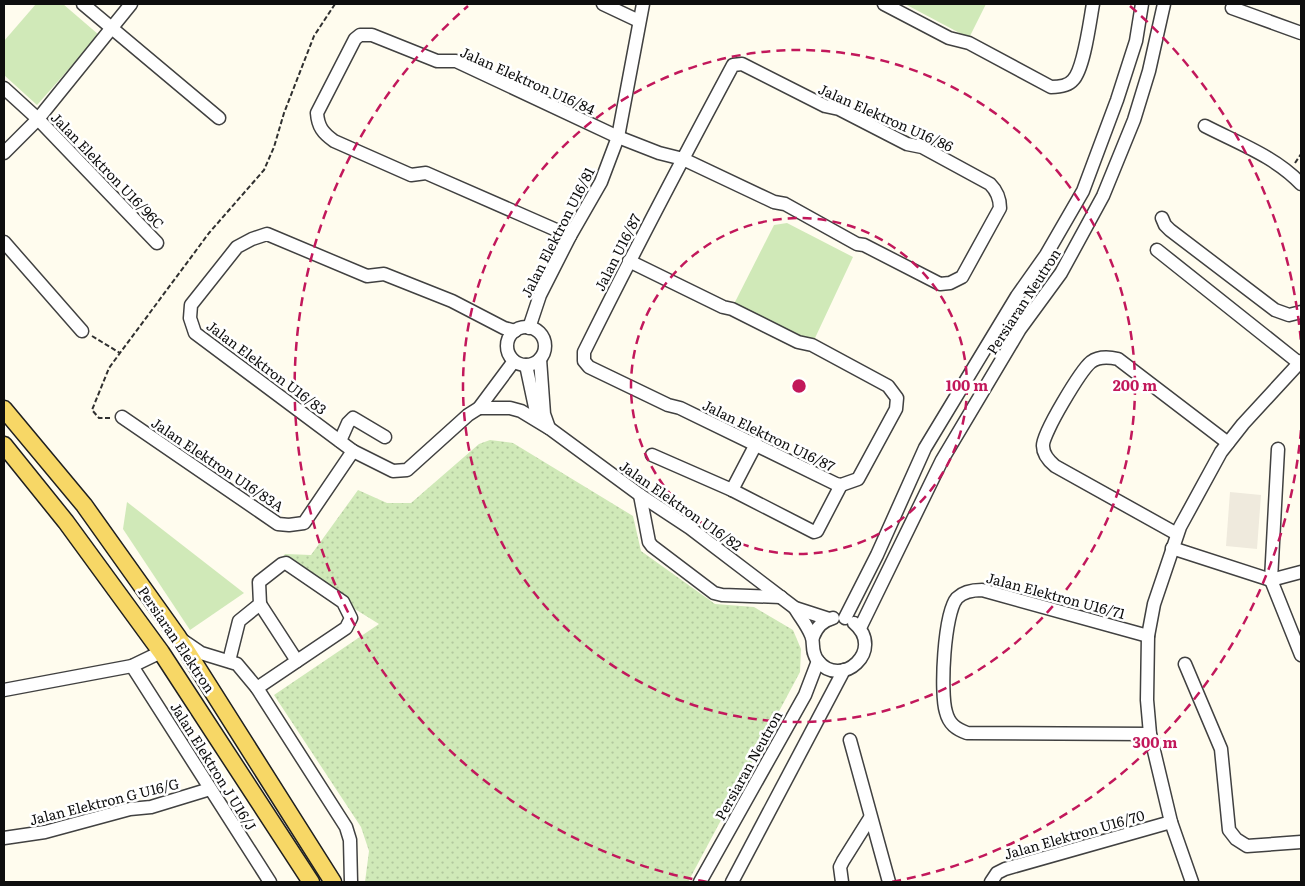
<svg xmlns="http://www.w3.org/2000/svg" width="1305" height="886" viewBox="0 0 1305 886" font-family="Literata,serif">
  <style>
    .grass { fill: url(#grass-dots) }
    .park { fill: #d0e9b8 }
    .plaza { fill: #efeadd }
    .lines { fill: none; stroke-linecap: round; stroke-linejoin: round }
    .minor-casing { stroke: #414141; stroke-width: 15 }
    .major-casing { stroke: #1f1f1f; stroke-width: 19 }
    .path { stroke: #303030; stroke-width: 2; stroke-dasharray: 5 2.5; stroke-linecap: butt }
    .minor { stroke: #fff; stroke-width: 12 }
    .major { stroke: #f7d766; stroke-width: 16 }
    .ring { fill: none; stroke: #c2185b; stroke-width: 2.5; stroke-dasharray: 9 6 }
    .labels { text-anchor: middle; dominant-baseline: central; stroke-width: 5; stroke-linejoin: round; paint-order: stroke }
    .street-label { font-size: 14px; fill: #0e0e0e; stroke: #fff }
    .centre { fill: #c2185b; stroke: #fff; stroke-width: 2.5 }
    .ring-label { font-size: 15px; text-anchor: middle; font-weight: bold; fill: #c2185b; stroke: #fff; stroke-width: 5; stroke-linejoin: round; paint-order: stroke }
  </style>
  <defs>
    <pattern id="grass-dots" width="8" height="8" patternUnits="userSpaceOnUse" patternTransform="scale(1.25)"><rect width="8" height="8" fill="#d0e9b8"/><path d="M2 2h.1M6 6h.1" fill="none" stroke="#b1c79d" stroke-width="1.8" stroke-linecap="round"/></pattern>
  </defs>
  <rect width="100%" height="100%" fill="#fffcee"/>
  <polygon class="grass" points="490,440 513,443 633,516 641,551 715,604 754,607 793,630 801,649 800,672 688,882 365,882 369,851 361,827 274,695 379,624 279,562 285,554 311,555 358,490 387,503 411,503 479,444"/>
  <g class="park">
    <polygon points="36,4 63,4 99,35 37,105 4,75 4,41"/>
    <polygon points="905,4 986,4 969,38"/>
    <polygon points="787,223 853,257 815,338 805,338 733,306 774,225"/>
    <polygon points="127,502 244,593 190,630 123,529"/>
  </g>
  <polygon class="plaza" points="1230,492 1261,495 1257,549 1226,546"/>
  <g class="lines">
    <g class="minor-casing">
      <g id="minor">
        <polyline points="83,4 219,118"/>
        <polyline points="603,4 639,21"/>
        <path d="M 884,4 L 949,38 L 969,43 L 1051,87 C 1058,87 1068,86 1073,80 C 1084,69 1090,20 1093,4"/>
        <polyline points="1232,8 1301,33"/>
        <polyline points="4,88 38,119 157,243"/>
        <path d="M 1205,126 C 1238,143 1276,157 1301,184"/>
        <polyline points="4,153 38,119 131,4"/>
        <polyline points="1162,218 1165,225 1170,230 1275,310 1289,315 1301,312"/>
        <path d="M 570,236 L 426,173 L 411,175 L 334,141 C 323,133 318,127 317,113 L 355,39 L 360,35 L 372,35 L 437,61 L 456,61 L 618,137 L 659,153 L 683,159 L 774,202 L 785,204 L 857,244 L 864,245 L 940,284 L 950,283 L 962,277 L 1000,208 C 1000,198 997,191 990,184 L 922,147 L 907,144 L 839,109 L 825,106 L 742,64 L 733,65 C 682,160 632,255 584,352 L 584,361 L 589,367 L 668,405 L 680,408 L 836,484 L 841,485 L 858,479 L 896,409 L 897,398 L 888,386 L 812,345 L 798,342 L 732,309 L 723,307 L 629,261"/>
        <polyline points="4,242 82,331"/>
        <polyline points="1157,250 1299,363"/>
        <circle cx="526" cy="346" r="19"/>
        <polyline points="529,328 540,295 570,236 601,182 618,137 643,4"/>
        <polyline points="540,359 544,414 549,428"/>
        <polyline points="514,361 479,408 468,415 407,470 393,471 353,451 195,333 190,318 191,305 237,247 252,239 267,234 367,276 384,274 452,301 504,328 515,331"/>
        <polyline points="526,365 536,412"/>
        <polyline points="479,408 510,408 521,411 549,428 640,495 690,528 795,608 829,619"/>
        <polyline points="122,417 278,524 289,525 304,523 353,451"/>
        <polyline points="340,441 348,423 353,418 385,437"/>
        <polyline points="1278,449 1271,580 1301,655"/>
        <polyline points="652,455 732,490 814,532 817,531 841,485"/>
        <polyline points="732,490 756,444"/>
        <polyline points="640,495 649,542 652,546 714,593 722,595 781,597"/>
        <path d="M 1177,534 L 1055,466 C 1049,461 1043,455 1043,446 C 1042,434 1081,370 1091,362 C 1099,356 1109,357 1118,359 L 1228,443"/>
        <polyline points="1172,548 1271,580 1301,572"/>
        <polyline points="260,604 297,661"/>
        <path d="M 795,608 C 800,617 807,625 811,635 C 815,643 810,651 818,661 C 841,690 886,650 854,623"/>
        <polyline points="845,618 877,555 925,448 1017,296 1046,255 1083,191 1117,100 1136,41 1142,4"/>
        <polyline points="860,628 942,460 1020,329 1061,273 1103,196 1134,120 1149,71 1164,4"/>
        <path d="M 1148,636 L 982,590 C 973,590 964,591 957,598 C 944,613 940,693 946,712 C 949,724 956,729 967,733 L 1150,734"/>
        <path d="M 813,637 C 817,627 822,621 833,618"/>
        <polyline points="182,640 201,653 237,664 257,688 346,827 350,840 351,882"/>
        <polyline points="229,661 239,621 260,604 259,582 282,564 286,563 343,602 351,618 346,628 257,688"/>
        <polyline points="1185,664 1221,749 1229,830 1236,839 1247,846 1301,842"/>
        <polyline points="132,666 270,882"/>
        <polyline points="4,690 132,666 161,652"/>
        <polyline points="850,740 889,882"/>
        <polyline points="4,838 45,832 130,809 151,807 210,789"/>
        <polyline points="700,882 805,695 818,661"/>
        <polyline points="732,882 844,670"/>
        <polyline points="842,882 840,867 843,861 870,818"/>
        <polyline points="991,882 997,873 1005,869 1171,822"/>
        <polyline points="1192,882 1171,822 1150,734 1147,700 1148,636 1154,604 1180,527 1221,452 1243,424 1301,361"/>
      </g>
    </g>
    <g class="major-casing">
      <g id="major">
        <polyline points="4,409 84,505 178,637 333,882"/>
        <polyline points="4,445 66,522 161,652 311,882"/>
      </g>
    </g>
    <g class="path">
      <polyline points="1295,163 1301,154"/>
      <polyline points="92,336 120,353"/>
      <polyline points="110,418 99,418 92,410 109,368 120,353 209,233 264,170 274,147 284,113 314,36 335,4"/>
    </g>
    <use href="#minor" class="minor"/>
    <use href="#major" class="major"/>
  </g>
  <g class="ring">
    <circle cx="799" cy="386" r="168"/>
    <circle cx="799" cy="386" r="336"/>
    <path d="M1301 430A504 504 0 0 1 891 882M707 882A504 504 0 0 1 468 6M1130 6A504 504 0 0 1 1301 342"/>
  </g>
  <g class="labels">
    <g class="street-label">
      <text transform="translate(528 80) rotate(24)">Jalan Elektron U16/84</text>
      <text transform="translate(886 117) rotate(24)">Jalan Elektron U16/86</text>
      <text transform="translate(108 170) rotate(46)">Jalan Elektron U16/96C</text>
      <text transform="translate(557 232) rotate(-63)">Jalan Elektron U16/81</text>
      <text transform="translate(617 252) rotate(-63)">Jalan U16/87</text>
      <text transform="translate(1023 301) rotate(-57)">Persiaran Neutron</text>
      <text transform="translate(267 367) rotate(37)">Jalan Elektron U16/83</text>
      <text transform="translate(769 435) rotate(26)">Jalan Elektron U16/87</text>
      <text transform="translate(218 464) rotate(34)">Jalan Elektron U16/83A</text>
      <text transform="translate(681 505) rotate(35)">Jalan Elektron U16/82</text>
      <text transform="translate(1056 595) rotate(15)">Jalan Elektron U16/71</text>
      <text transform="translate(177 639) rotate(56)">Persiaran Elektron</text>
      <text transform="translate(748 765) rotate(-61)">Persiaran Neutron</text>
      <text transform="translate(214 766) rotate(58)">Jalan Elektron J U16/J</text>
      <text transform="translate(104 801) rotate(-14)">Jalan Elektron G U16/G</text>
      <text transform="translate(1074 834) rotate(-16)">Jalan Elektron U16/70</text>
    </g>
  </g>
  <circle cx="799" cy="386" r="8" class="centre"/>
  <g class="ring-label">
    <text x="967" y="391">100 m</text>
    <text x="1135" y="391">200 m</text>
    <text x="1155" y="748">300 m</text>
  </g>
  <rect width="1305" height="886" fill="none" stroke="#0e0e0e" stroke-width="10"/>
</svg>
